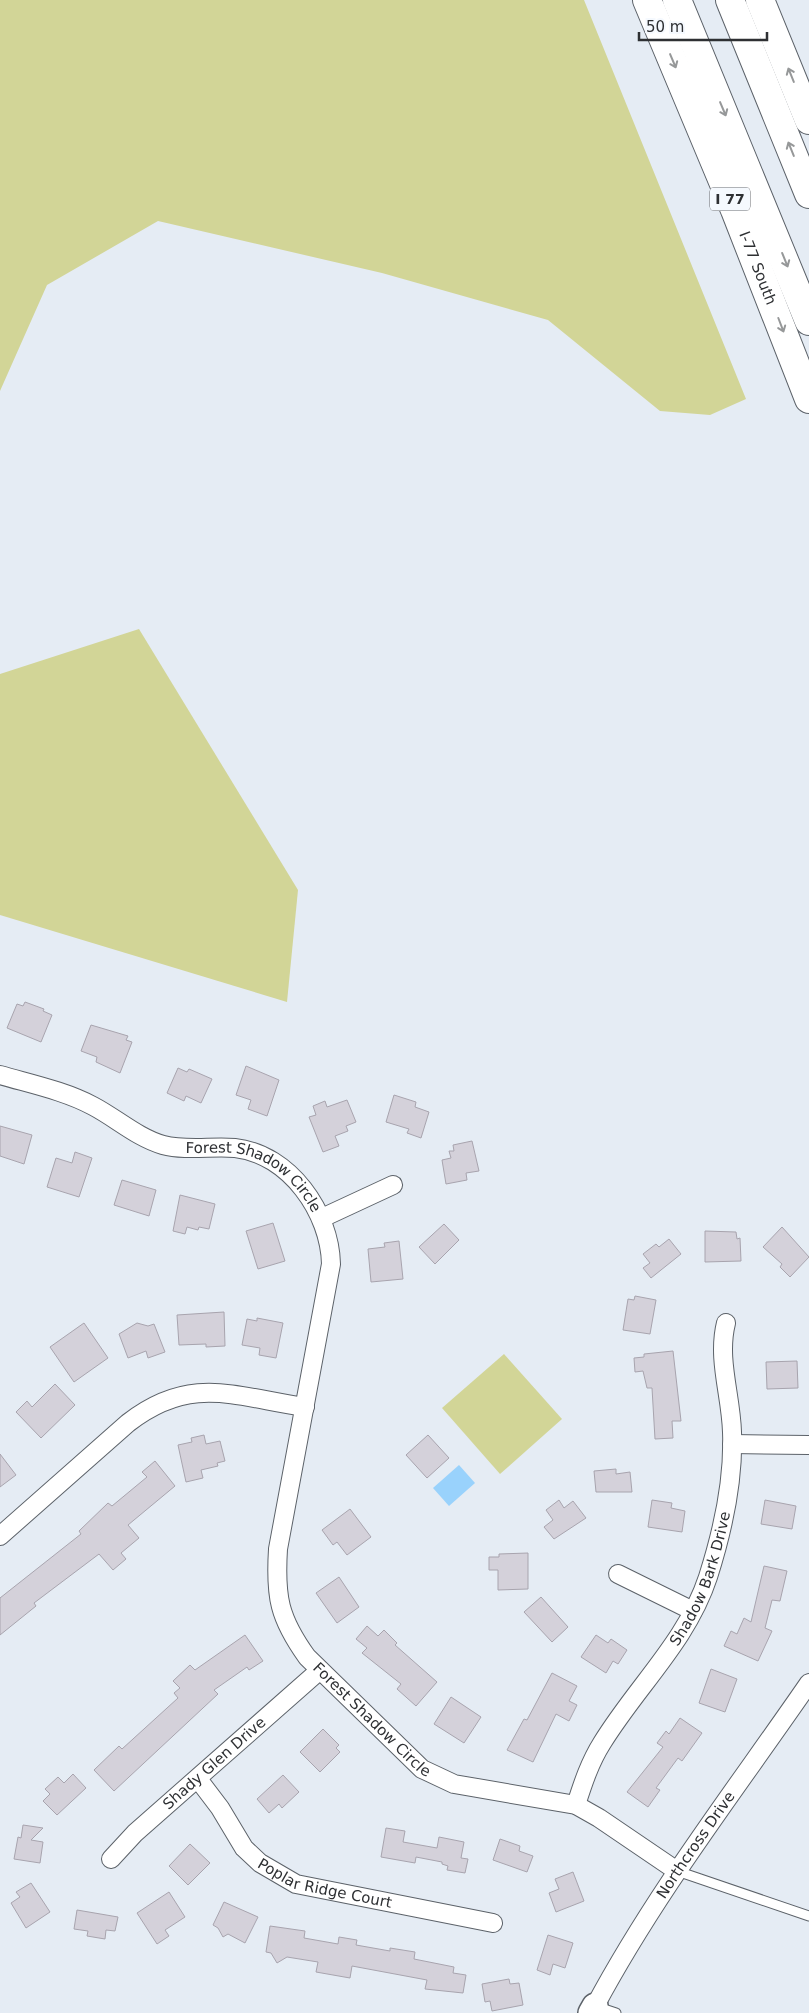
<svg xmlns="http://www.w3.org/2000/svg" width="809" height="2013" viewBox="0 0 809 2013" font-family="'DejaVu Sans',sans-serif">
  <style>
    .green { fill: #d2d597 }
    .water { fill: #99d2fc }
    .building { fill: #d4d1da; stroke: #a8a4ae }
    .lines { fill: none; stroke-linecap: round; stroke-linejoin: round }
    .lane-casing { stroke: #5c6269; stroke-width: 11 }
    .street-casing { stroke: #5c6269; stroke-width: 20 }
    .secondary-casing { stroke: #5c6269; stroke-width: 28 }
    .highway-casing { stroke: #5c6269; stroke-width: 30 }
    .lane { stroke: #fff; stroke-width: 9 }
    .street { stroke: #fff; stroke-width: 18 }
    .secondary { stroke: #fff; stroke-width: 25 }
    .highway { stroke: #fff; stroke-width: 28 }
    .oneway { stroke: #969899 }
    .labels { text-anchor: middle; dominant-baseline: central; stroke-width: 4.5; stroke-linejoin: round; paint-order: stroke }
    .shield { fill: #f5f9fe; stroke: #6a6c70; stroke-width: 1 }
    .shield-label { font-size: 14px; font-weight: bold; fill: #2e3033 }
    .street-label { font-size: 15px; fill: #2e3033; stroke: #f5f9fe }
  </style>
  <rect width="100%" height="100%" fill="#e5ecf4"/>
  <g class="green">
    <polygon points="0,0 584,0 746,399 710,415 660,411 548,320 382,273 158,221 47,285 0,391"/>
    <polygon points="139,629 298,890 287,1002 0,915 0,674"/>
    <polygon points="504,1354 562,1419 500,1474 442,1408"/>
  </g>
  <polygon class="water" points="459,1465 475,1483 449,1506 433,1488"/>
  <g class="building">
    <polygon points="25,1002 44,1009 43,1011 52,1015 41,1042 7,1028 17,1004 23,1006"/>
    <polygon points="91,1025 128,1036 126,1040 132,1042 120,1073 96,1062 97,1057 81,1051"/>
    <polygon points="246,1066 279,1080 267,1116 248,1109 251,1100 236,1095"/>
    <polygon points="178,1068 187,1072 189,1069 212,1079 201,1103 186,1096 184,1101 167,1093"/>
    <polygon points="394,1095 416,1102 415,1107 429,1112 421,1138 407,1133 409,1129 386,1122"/>
    <polygon points="347,1100 356,1122 346,1126 348,1131 335,1136 339,1146 323,1152 309,1117 316,1115 313,1106 325,1101 327,1107"/>
    <polygon points="0,1126 32,1135 24,1164 0,1156"/>
    <polygon points="472,1141 479,1171 466,1173 467,1180 446,1184 442,1160 451,1158 449,1151 454,1151 453,1145"/>
    <polygon points="75,1152 92,1158 79,1197 47,1187 56,1158 72,1163"/>
    <polygon points="122,1180 156,1190 149,1216 114,1205"/>
    <polygon points="180,1195 215,1204 209,1229 199,1227 198,1230 187,1227 185,1234 173,1231"/>
    <polygon points="273,1223 285,1261 258,1269 246,1231"/>
    <polygon points="444,1224 459,1240 435,1264 419,1247"/>
    <polygon points="782,1227 809,1257 790,1277 780,1267 782,1264 763,1247"/>
    <polygon points="705,1231 736,1232 737,1239 740,1238 741,1261 705,1262"/>
    <polygon points="669,1239 681,1254 651,1278 643,1268 650,1263 643,1254 656,1244 659,1247"/>
    <polygon points="399,1241 403,1279 371,1282 368,1249 385,1247 384,1243"/>
    <polygon points="635,1296 656,1300 650,1334 623,1330 628,1299 634,1300"/>
    <polygon points="224,1312 225,1346 206,1347 206,1344 179,1345 177,1315"/>
    <polygon points="257,1318 283,1323 276,1358 259,1355 260,1348 242,1345 247,1319 257,1321"/>
    <polygon points="84,1323 108,1358 74,1382 50,1347"/>
    <polygon points="137,1323 148,1326 154,1324 165,1352 148,1358 146,1351 128,1358 119,1334"/>
    <polygon points="673,1351 681,1421 672,1421 673,1438 655,1439 652,1388 647,1388 643,1371 635,1372 634,1358 644,1357 644,1354"/>
    <polygon points="797,1361 798,1388 767,1389 766,1362"/>
    <polygon points="55,1384 75,1405 41,1438 16,1412 27,1401 32,1407"/>
    <polygon points="204,1435 206,1444 220,1441 225,1461 217,1463 218,1466 201,1470 203,1478 186,1482 178,1445 192,1442 191,1438"/>
    <polygon points="428,1435 449,1458 427,1478 406,1455"/>
    <polygon points="0,1454 16,1475 0,1487"/>
    <polygon points="155,1461 175,1486 128,1525 139,1538 121,1553 126,1559 113,1570 99,1554 34,1603 36,1606 0,1635 0,1598 81,1534 79,1531 108,1503 112,1506 147,1477 142,1472"/>
    <polygon points="616,1469 616,1474 630,1472 632,1492 596,1492 594,1471"/>
    <polygon points="559,1500 564,1508 573,1501 586,1518 554,1539 544,1527 553,1520 546,1510"/>
    <polygon points="652,1500 672,1503 671,1508 685,1511 682,1532 648,1527"/>
    <polygon points="765,1500 796,1506 792,1529 761,1524"/>
    <polygon points="350,1509 371,1537 347,1555 337,1542 333,1545 322,1530"/>
    <polygon points="528,1553 528,1589 498,1590 498,1570 489,1570 489,1557 499,1557 499,1554"/>
    <polygon points="764,1566 787,1571 780,1601 772,1600 765,1628 772,1631 758,1661 724,1646 731,1631 737,1634 744,1618 751,1622"/>
    <polygon points="339,1577 359,1607 337,1623 316,1593"/>
    <polygon points="541,1597 568,1627 552,1642 524,1612"/>
    <polygon points="367,1626 378,1636 384,1630 397,1643 395,1645 437,1682 416,1706 397,1689 401,1684 362,1653 367,1648 356,1639"/>
    <polygon points="245,1635 263,1661 249,1670 247,1667 214,1690 218,1694 114,1791 94,1770 119,1746 122,1749 178,1698 174,1693 180,1688 173,1681 190,1665 195,1670"/>
    <polygon points="596,1635 608,1643 611,1639 627,1650 618,1664 613,1661 606,1673 581,1657"/>
    <polygon points="711,1669 737,1679 725,1712 699,1703"/>
    <polygon points="552,1673 577,1686 569,1701 577,1705 569,1721 556,1714 533,1762 507,1750 524,1719 527,1720"/>
    <polygon points="451,1697 481,1717 464,1743 434,1724"/>
    <polygon points="680,1718 702,1733 682,1761 678,1758 656,1788 660,1790 648,1807 627,1792 663,1747 657,1743 666,1731 669,1734"/>
    <polygon points="323,1729 339,1745 336,1748 340,1752 320,1772 300,1752"/>
    <polygon points="73,1774 86,1788 57,1815 43,1801 50,1794 45,1789 58,1777 64,1783"/>
    <polygon points="283,1775 299,1792 282,1808 279,1804 269,1813 257,1799"/>
    <polygon points="23,1825 43,1828 31,1840 43,1842 40,1863 14,1859 18,1837 21,1838"/>
    <polygon points="386,1828 405,1831 403,1842 437,1848 439,1837 464,1842 461,1858 468,1859 465,1873 447,1870 448,1866 442,1864 442,1862 416,1857 415,1863 381,1857"/>
    <polygon points="500,1839 520,1846 519,1851 533,1856 527,1872 493,1860"/>
    <polygon points="190,1844 210,1863 188,1885 169,1866"/>
    <polygon points="573,1872 584,1901 556,1912 549,1893 559,1889 555,1879"/>
    <polygon points="31,1883 50,1912 26,1928 11,1903 20,1897 16,1892"/>
    <polygon points="169,1892 185,1917 165,1930 169,1936 157,1944 137,1913"/>
    <polygon points="224,1902 258,1917 245,1943 228,1934 223,1937 218,1928 213,1925"/>
    <polygon points="77,1910 118,1917 115,1931 106,1930 105,1939 87,1936 88,1931 74,1929"/>
    <polygon points="270,1926 305,1931 304,1938 338,1944 339,1937 357,1940 356,1945 390,1951 390,1948 415,1952 414,1959 454,1967 453,1973 466,1975 463,1993 425,1989 427,1980 352,1966 350,1978 316,1972 318,1962 287,1957 277,1963 271,1953 266,1952"/>
    <polygon points="548,1935 573,1943 565,1968 553,1964 550,1975 537,1970"/>
    <polygon points="509,1979 510,1984 519,1983 523,2005 492,2011 490,2001 485,2002 482,1984"/>
  </g>
  <g class="lines">
    <g class="lane-casing">
      <g id="lane">
        <polyline points="677,1871 809,1916"/>
        <polyline points="595,2006 616,2013"/>
      </g>
    </g>
    <g class="street-casing">
      <g id="street">
        <path id="s1" d="M 0,1075 C 31,1084 65,1091 93,1106 C 116,1118 138,1138 163,1145 C 186,1151 212,1146 235,1148 C 290,1154 330,1213 331,1264 L 278,1549 C 275,1597 279,1618 307,1657 L 422,1769 L 454,1784 L 576,1805 L 599,1818 L 677,1871"/>
        <polyline points="322,1218 393,1185"/>
        <polyline points="732,1444 809,1445"/>
        <path d="M 0,1536 L 128,1423 C 191,1374 235,1397 305,1407"/>
        <polyline points="618,1574 693,1611"/>
        <path id="s2" d="M 198,1779 L 220,1808 L 244,1848 L 260,1863 L 296,1884 L 493,1923"/>
        <path id="s3" d="M 576,1805 C 583,1783 590,1762 602,1743 C 637,1686 687,1641 708,1577 C 723,1530 734,1481 732,1432 C 731,1395 717,1359 726,1323"/>
        <path id="s4" d="M 111,1859 L 135,1833 L 320,1670"/>
        <path id="s5" d="M 595,2006 C 656,1892 736,1789 809,1683"/>
      </g>
    </g>
    <g class="secondary-casing">
      <polyline id="secondary" points="591,2013 595,2006"/>
    </g>
    <g class="highway-casing">
      <g id="highway">
        <path id="s6" d="M 647,0 L 735,210 L 809,399"/>
        <polyline points="677,0 809,321"/>
        <polyline points="730,0 809,194"/>
        <polyline points="760,0 809,120"/>
      </g>
    </g>
    <use href="#lane" class="lane"/>
    <use href="#street" class="street"/>
    <use href="#secondary" class="secondary"/>
    <use href="#highway" class="highway"/>
  </g>
  <defs><path id="oneway-shaft" d="M-6 0H5M1.5-3L5.5 0L1.5 3" fill="none" stroke-width="1.6" stroke-linecap="round" stroke-linejoin="round" transform="scale(1.25)"/></defs>
  <g class="oneway">
    <use href="#oneway-shaft" transform="translate(673 61) rotate(67)"/>
    <use href="#oneway-shaft" transform="translate(791 75) rotate(-112)"/>
    <use href="#oneway-shaft" transform="translate(723 109) rotate(67)"/>
    <use href="#oneway-shaft" transform="translate(791 149) rotate(-112)"/>
    <use href="#oneway-shaft" transform="translate(785 260) rotate(68)"/>
    <use href="#oneway-shaft" transform="translate(781 325) rotate(69)"/>
  </g>
  <g class="labels">
    <rect class="shield" x="710" y="187.5" width="40" height="23" rx="4"/>
    <g class="shield-label">
      <text x="730" y="199">I 77</text>
    </g>
    <g class="street-label">
      <text stroke="none"><textPath href="#s6" startOffset="290">I-77 South</textPath></text>
      <text stroke="none"><textPath href="#s1" startOffset="280">Forest Shadow Circle</textPath></text>
      <text stroke="none"><textPath href="#s3" startOffset="261">Shadow Bark Drive</textPath></text>
      <text stroke="none"><textPath href="#s1" startOffset="909">Forest Shadow Circle</textPath></text>
      <text stroke="none"><textPath href="#s4" startOffset="141">Shady Glen Drive</textPath></text>
      <text stroke="none"><textPath href="#s5" startOffset="190">Northcross Drive</textPath></text>
      <text stroke="none"><textPath href="#s2" startOffset="174">Poplar Ridge Court</textPath></text>
    </g>
  </g>
  <path d="M639 32v8h128v-8" fill="none" stroke="#2e3033" stroke-width="2.5"/>
  <text x="646" y="32" font-size="15" fill="#2e3033" stroke="#f5f9fe" stroke-width="4" paint-order="stroke">50 m</text>
</svg>
